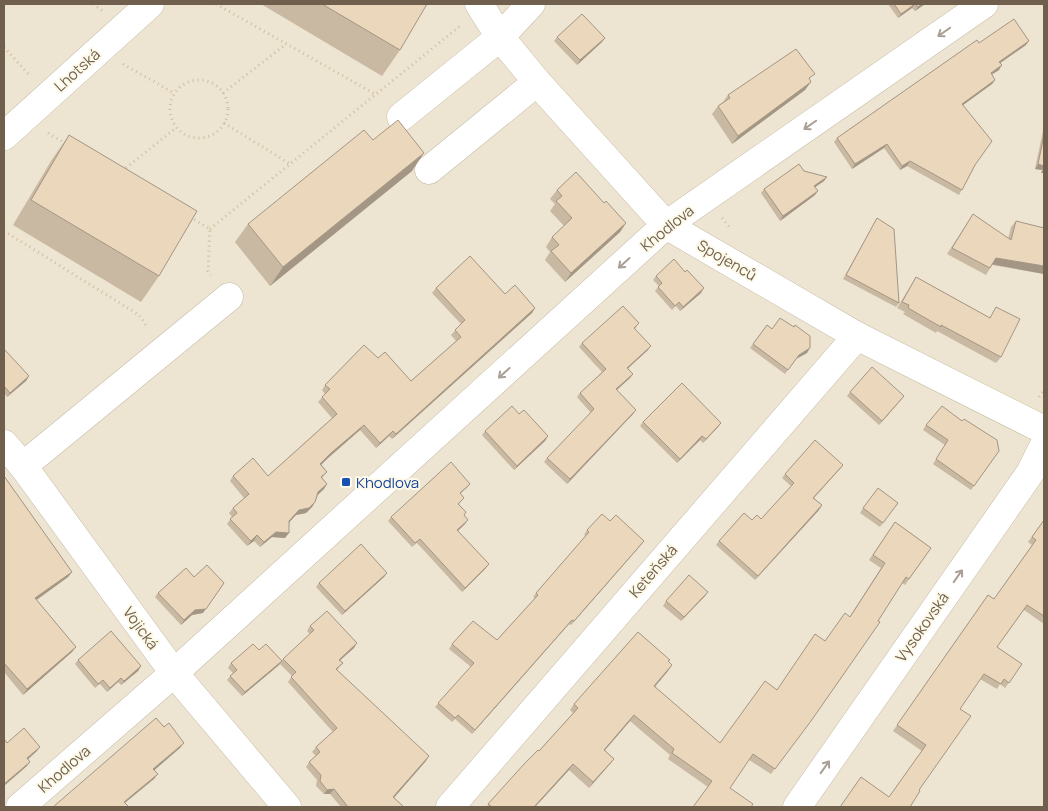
<svg xmlns="http://www.w3.org/2000/svg" width="1048" height="811" viewBox="0 0 1048 811" font-family="Manrope,sans-serif">
  <style>
    .residential { fill: #ede5d1 }
    .lines { fill: none; stroke-linecap: round; stroke-linejoin: round }
    .minor-casing { stroke: #c7bca9; stroke-width: 29 }
    .path { stroke: #d1bda1; stroke-width: 3; stroke-dasharray: 1 4; stroke-linecap: butt }
    .minor { stroke: #fff; stroke-width: 28 }
    .wall { fill: #c9b9a2 }
    .shaded-wall { fill: #a49684 }
    .building { fill: #ead7bc; stroke: #a49684 }
    .oneway { stroke: #a99f94 }
    .transit-dot { fill: #1a4fb4; stroke: #fdf9e9; stroke-width: 2 }
    .labels { text-anchor: middle; dominant-baseline: central; stroke-width: 4; stroke-linejoin: round; paint-order: stroke }
    .street-label { font-size: 15px; fill: #6f5f4c; stroke: #fdf9e9 }
    .transit-label { font-size: 15px; fill: #164399; stroke: #fdf9e9; text-anchor: start }
  </style>
  <rect width="100%" height="100%" fill="#faf5e3"/>
  <rect class="residential" x="4" y="4" width="1040" height="803"/>
  <g class="lines">
    <g class="minor-casing">
      <g id="minor">
        <polyline points="479,4 500,37 537,82 666,225 857,336 1044,430"/>
        <polyline points="401,117 500,37 531,4"/>
        <polyline points="4,136 150,4"/>
        <polyline points="429,170 537,82"/>
        <polyline points="4,444 23,466 174,673 287,807"/>
        <polyline points="23,466 229,297"/>
        <polyline points="20,807 174,673 666,225 984,4"/>
        <polyline points="450,807 857,336"/>
        <polyline points="797,807 1030,473 1044,445"/>
      </g>
    </g>
    <g class="path">
      <polyline points="93,4 103,11"/>
      <polyline points="216,4 375,94"/>
      <polyline points="4,47 30,76"/>
      <polyline points="123,64 174,93"/>
      <circle cx="199" cy="109" r="29"/>
      <polyline points="223,93 286,44"/>
      <polyline points="224,123 290,164"/>
      <polyline points="48,133 66,144"/>
      <polyline points="122,171 176,128"/>
      <polyline points="190,217 210,229 208,271 211,275"/>
      <polyline points="722,218 731,229"/>
      <polyline points="210,229 460,26"/>
      <polyline points="4,231 139,315 148,328"/>
      <polyline points="1039,397 1044,390"/>
    </g>
    <use href="#minor" class="minor"/>
  </g>
  <g class="wall">
    <polygon points="261,4 427,4 400,50 382,76"/>
    <polygon points="888,4 925,4 915,11 912,8 898,18"/>
    <polygon points="557,37 605,38 602,42 577,65 554,41"/>
    <polygon points="979,43 1026,45 1000,63 999,70 992,74 995,80 992,84 963,105 975,165 959,195 907,166 900,170 884,148 852,169 834,142 837,138"/>
    <polygon points="810,81 805,90 732,144 712,114 718,106 723,102 728,95"/>
    <polygon points="1044,126 1044,173 1041,173 1042,170 1035,169"/>
    <polygon points="69,135 159,276 141,302 13,225 51,161"/>
    <polygon points="373,140 412,171 270,286 235,242 248,224"/>
    <polygon points="804,171 827,177 824,181 815,187 815,195 780,221 761,193 764,189"/>
    <polygon points="557,190 604,203 626,223 620,232 565,282 545,260 550,252 546,247 552,237 564,226 550,211 555,204 550,199"/>
    <polygon points="973,214 1008,239 1011,227 1016,221 1044,274 992,265 986,275 947,254"/>
    <polygon points="877,218 899,303 896,307 843,279"/>
    <polygon points="656,276 701,293 680,311 676,306 672,310 655,291 659,286 653,280"/>
    <polygon points="916,277 990,318 996,307 1001,357 996,363 937,331 936,333 903,314 905,312 897,308"/>
    <polygon points="436,288 505,294 535,308 532,313 392,439 389,436 376,448 360,430 328,458 321,464 327,472 322,478 327,484 324,489 318,495 315,502 312,507 306,513 296,515 289,522 285,538 272,537 260,547 254,541 247,546 227,524 232,517 229,513 233,508 244,498 230,481 233,476 268,476 332,418 318,402 325,394 322,390 325,385 378,358 411,381 456,341 451,335 461,324 432,293"/>
    <polygon points="639,323 635,329 648,350 628,368 633,374 630,378 617,390 633,414 567,484 544,462 547,458 591,413 577,397 580,393 602,372 579,347 582,343"/>
    <polygon points="767,325 807,353 796,359 785,374 750,348"/>
    <polygon points="4,351 29,376 26,381 7,397 4,393"/>
    <polygon points="850,392 904,396 879,425 847,396"/>
    <polygon points="519,414 548,436 545,441 514,470 482,435 485,431"/>
    <polygon points="643,422 721,423 718,427 703,443 700,440 677,463 640,426"/>
    <polygon points="926,425 999,451 971,490 933,464 945,445 923,430"/>
    <polygon points="843,465 814,498 822,505 819,510 755,580 716,545 719,541 752,520 761,519 791,486 782,478 785,474"/>
    <polygon points="4,476 72,572 68,577 36,600 76,647 72,652 23,695 4,672"/>
    <polygon points="470,484 467,488 460,494 464,498 459,504 466,512 464,515 465,524 458,531 486,568 462,592 417,543 412,547 388,521 391,517"/>
    <polygon points="898,503 880,527 860,513 863,508"/>
    <polygon points="1044,520 1044,624 1024,610 997,647 1022,664 1005,688 1000,684 997,689 980,679 889,797 922,751 893,731 988,595 994,599 1032,545 1028,542"/>
    <polygon points="610,521 644,541 571,625 569,624 472,734 455,719 452,722 435,707 471,667 449,649 452,644 497,640 535,598 533,597 536,593 586,536 584,535 587,530"/>
    <polygon points="895,522 931,548 905,585 902,583 878,621 880,622 771,774 749,760 708,787 668,759 670,755 630,721 605,750 614,759 610,764 589,788 569,770 535,807 486,807 539,751 573,713 570,710 574,704 668,671 655,687 720,743 777,690 850,616 881,568 869,560"/>
    <polygon points="387,573 384,577 342,615 316,587 319,583"/>
    <polygon points="158,593 203,613 192,615 181,625 155,597"/>
    <polygon points="705,596 681,621 663,606 666,601"/>
    <polygon points="310,626 354,648 340,660 343,663 337,670 426,761 394,798 404,807 341,807 330,794 324,794 316,786 317,780 306,767 309,762 316,756 312,752 316,747 333,732 288,682 292,676 280,664 242,696 227,680 233,673 228,668 231,663 259,650 281,661 310,634 307,631"/>
    <polygon points="78,660 141,666 138,671 121,685 118,682 107,692 100,684 95,688 75,664"/>
  </g>
  <g class="shaded-wall">
    <polygon points="915,4 912,8 898,18 901,14"/>
    <polygon points="922,4 925,4 915,11 918,7"/>
    <polygon points="605,38 602,42 577,65 580,60"/>
    <polygon points="1029,41 1026,45 996,66 999,62"/>
    <polygon points="1002,65 999,70 988,77 991,73"/>
    <polygon points="995,80 992,84 959,108 962,104"/>
    <polygon points="811,82 805,90 732,144 738,136"/>
    <polygon points="887,144 884,148 852,169 855,164"/>
    <polygon points="424,153 412,171 270,286 283,267"/>
    <polygon points="910,161 907,166 900,170 902,166"/>
    <polygon points="1038,164 1044,166 1042,170 1035,169"/>
    <polygon points="1044,168 1044,173 1041,173"/>
    <polygon points="827,177 824,181 811,190 814,186"/>
    <polygon points="818,191 815,195 780,221 783,216"/>
    <polygon points="626,223 620,232 565,282 571,273"/>
    <polygon points="996,258 1044,266 1044,274 991,264"/>
    <polygon points="704,288 701,293 680,311 683,307"/>
    <polygon points="535,308 532,313 392,439 396,434"/>
    <polygon points="651,346 648,350 624,372 627,368"/>
    <polygon points="810,348 807,353 796,359 785,374 799,355"/>
    <polygon points="633,374 630,378 613,393 616,389"/>
    <polygon points="29,376 26,381 7,397 10,393"/>
    <polygon points="904,396 901,400 879,425 882,421"/>
    <polygon points="636,410 633,414 567,484 570,479"/>
    <polygon points="721,423 718,427 703,443 706,439"/>
    <polygon points="364,425 360,430 328,458 317,469 320,464 331,453"/>
    <polygon points="393,431 389,436 376,448 380,443"/>
    <polygon points="548,436 545,441 514,470 517,466"/>
    <polygon points="702,436 700,440 677,463 680,459"/>
    <polygon points="843,465 840,469 810,502 813,498"/>
    <polygon points="327,484 324,489 315,497 318,492"/>
    <polygon points="315,502 312,507 306,513 296,515 286,526 289,521 299,510"/>
    <polygon points="822,505 819,510 755,580 758,576"/>
    <polygon points="468,520 465,524 454,534 457,530"/>
    <polygon points="276,532 289,533 285,538 272,537 260,547 264,542"/>
    <polygon points="257,535 254,541 247,546 251,541"/>
    <polygon points="644,541 641,545 571,625 574,621"/>
    <polygon points="489,564 486,568 462,592 465,588"/>
    <polygon points="72,572 68,577 31,604 35,598"/>
    <polygon points="387,573 384,577 342,615 345,611"/>
    <polygon points="224,583 203,613 192,615 181,625 184,620"/>
    <polygon points="708,592 705,596 681,621 684,617"/>
    <polygon points="572,620 569,624 472,734 475,730"/>
    <polygon points="357,643 354,648 336,664 339,660"/>
    <polygon points="76,647 72,652 23,695 27,689"/>
    <polygon points="282,661 279,665 242,696 245,692"/>
    <polygon points="672,665 668,671 650,692 654,686"/>
    <polygon points="141,666 138,671 121,685 124,681"/>
    <polygon points="121,678 118,682 107,692 110,688"/>
    <polygon points="634,715 630,721 600,756 604,750"/>
    <polygon points="184,743 180,748 150,774 153,769"/>
    <polygon points="40,747 37,751 24,763 27,758"/>
    <polygon points="429,756 426,761 390,802 393,797"/>
    <polygon points="614,759 610,764 589,788 593,782"/>
    <polygon points="30,762 27,766 4,786 4,784"/>
    <polygon points="573,764 569,770 535,807 534,807"/>
    <polygon points="158,774 154,779 120,807 124,802"/>
    <polygon points="334,789 330,794 324,794 327,790"/>
  </g>
  <g class="building">
    <polygon points="322,4 427,4 400,50"/>
    <polygon points="894,4 915,4 901,14"/>
    <polygon points="915,4 922,4 918,7"/>
    <polygon points="582,14 605,38 580,60 557,37"/>
    <polygon points="1014,19 1029,41 999,62 1002,65 991,73 995,80 962,104 992,141 975,165 962,190 910,161 902,166 887,144 855,164 837,138 977,40 979,43"/>
    <polygon points="796,49 815,74 809,78 811,82 738,136 718,106 730,98 728,95"/>
    <polygon points="398,120 424,153 283,267 248,224 364,130 373,140"/>
    <polygon points="69,135 197,211 159,276 31,200"/>
    <polygon points="1044,135 1044,166 1038,164"/>
    <polygon points="799,164 804,171 827,177 814,186 818,191 783,216 764,189"/>
    <polygon points="576,172 604,203 606,201 626,223 571,273 551,251 559,245 552,237 572,218 556,201 562,196 557,190"/>
    <polygon points="973,214 1011,240 1016,221 1044,228 1044,266 996,258 990,268 952,248"/>
    <polygon points="877,218 894,229 899,303 846,275"/>
    <polygon points="470,256 505,294 515,285 535,308 396,434 393,431 380,443 364,425 331,453 320,464 327,472 321,477 327,484 318,492 315,502 309,508 299,510 289,521 289,533 276,532 264,542 257,535 251,541 230,519 237,513 233,508 249,494 233,476 253,458 268,476 337,414 322,397 330,389 325,385 364,345 378,358 385,352 411,381 461,337 455,330 465,320 436,288"/>
    <polygon points="674,259 685,272 687,270 704,288 683,307 679,302 675,306 658,287 662,283 656,276"/>
    <polygon points="916,277 990,318 996,307 1020,319 1001,357 941,325 941,327 908,308 909,305 902,302"/>
    <polygon points="623,306 639,323 634,328 651,346 627,368 633,374 616,389 636,410 570,479 547,458 594,409 580,393 606,369 582,343"/>
    <polygon points="780,318 794,327 795,325 810,336 810,348 799,355 788,370 753,344 767,325 772,329"/>
    <polygon points="5,350 29,376 10,393 4,386 4,351"/>
    <polygon points="872,367 904,396 882,421 850,392"/>
    <polygon points="682,383 721,423 706,439 702,436 680,459 643,422"/>
    <polygon points="512,406 519,414 524,410 548,436 517,466 485,431"/>
    <polygon points="942,406 962,421 964,419 997,440 999,451 974,486 936,459 948,440 926,425"/>
    <polygon points="815,440 843,465 813,498 822,505 758,576 719,541 744,513 752,520 757,515 761,519 794,483 785,474"/>
    <polygon points="451,462 470,484 460,493 464,498 458,504 466,512 464,515 468,520 457,530 489,564 465,588 420,539 415,543 391,517"/>
    <polygon points="4,476 72,572 35,598 76,647 27,689 4,663"/>
    <polygon points="878,488 898,503 883,523 863,508"/>
    <polygon points="602,514 610,521 616,515 644,541 574,621 572,620 475,730 458,715 455,718 438,703 474,663 452,644 473,621 497,640 538,595 536,593 589,532 587,530"/>
    <polygon points="1044,520 1044,616 1027,605 997,647 1022,664 1009,683 1004,679 1001,684 984,674 960,709 971,716 919,790 920,791 910,807 840,807 861,777 889,797 926,745 897,725 988,595 994,599 1036,540 1032,537"/>
    <polygon points="895,522 931,548 909,579 906,577 878,621 880,622 811,721 775,769 753,754 730,788 753,804 751,807 693,807 712,781 672,753 674,749 634,715 604,750 614,759 593,782 573,764 534,807 492,807 488,804 525,763 538,750 539,751 578,708 574,704 638,632 670,660 668,661 672,665 654,686 720,743 765,681 777,690 815,634 825,641 845,613 850,617 885,563 873,555"/>
    <polygon points="361,544 387,573 345,611 319,583"/>
    <polygon points="207,565 224,583 206,609 195,610 184,620 158,593 186,568 194,577"/>
    <polygon points="689,575 708,592 684,617 666,601"/>
    <polygon points="327,611 357,643 339,660 343,663 336,669 429,756 393,797 404,807 348,807 334,789 327,790 320,781 321,775 309,762 320,752 316,747 337,728 291,677 296,672 283,659 314,630 310,626"/>
    <polygon points="111,631 141,666 124,681 121,678 110,688 103,680 98,684 78,660"/>
    <polygon points="253,644 259,650 266,644 282,661 245,692 230,676 237,670 231,663"/>
    <polygon points="156,718 164,727 169,723 184,743 153,769 158,774 124,802 129,807 53,807"/>
    <polygon points="24,728 40,747 27,758 30,762 4,784 4,739 7,743"/>
  </g>
  <defs><path id="oneway-shaft" d="M-6 0H5M1.5-3L5.5 0L1.5 3" fill="none" stroke-width="1.6" stroke-linecap="round" stroke-linejoin="round" transform="scale(1.25)"/></defs>
  <g class="oneway">
    <use href="#oneway-shaft" transform="translate(944 32) rotate(145)"/>
    <use href="#oneway-shaft" transform="translate(810 125) rotate(145)"/>
    <use href="#oneway-shaft" transform="translate(624 263) rotate(138)"/>
    <use href="#oneway-shaft" transform="translate(504 373) rotate(138)"/>
    <use href="#oneway-shaft" transform="translate(958 576) rotate(-55)"/>
    <use href="#oneway-shaft" transform="translate(825 767) rotate(-55)"/>
  </g>
  <rect class="transit-dot" x="341" y="477" width="10" height="10" rx="2.5"/>
  <g class="labels">
    <g class="street-label">
      <text transform="translate(77 70) rotate(-42)">Lhotská</text>
      <text transform="translate(667 228) rotate(-39)">Khodlova</text>
      <text transform="translate(727 260) rotate(30)">Spojenců</text>
      <text transform="translate(653 571) rotate(-49)">Keteňská</text>
      <text transform="translate(922 627) rotate(-55)">Vysokovská</text>
      <text transform="translate(141 628) rotate(54)">Vojická</text>
      <text transform="translate(64 769) rotate(-41)">Khodlova</text>
    </g>
    <g class="transit-label">
      <text x="356" y="482">Khodlova</text>
    </g>
  </g>
  <rect width="1048" height="811" fill="none" stroke="#6f5f4c" stroke-width="10"/>
</svg>
